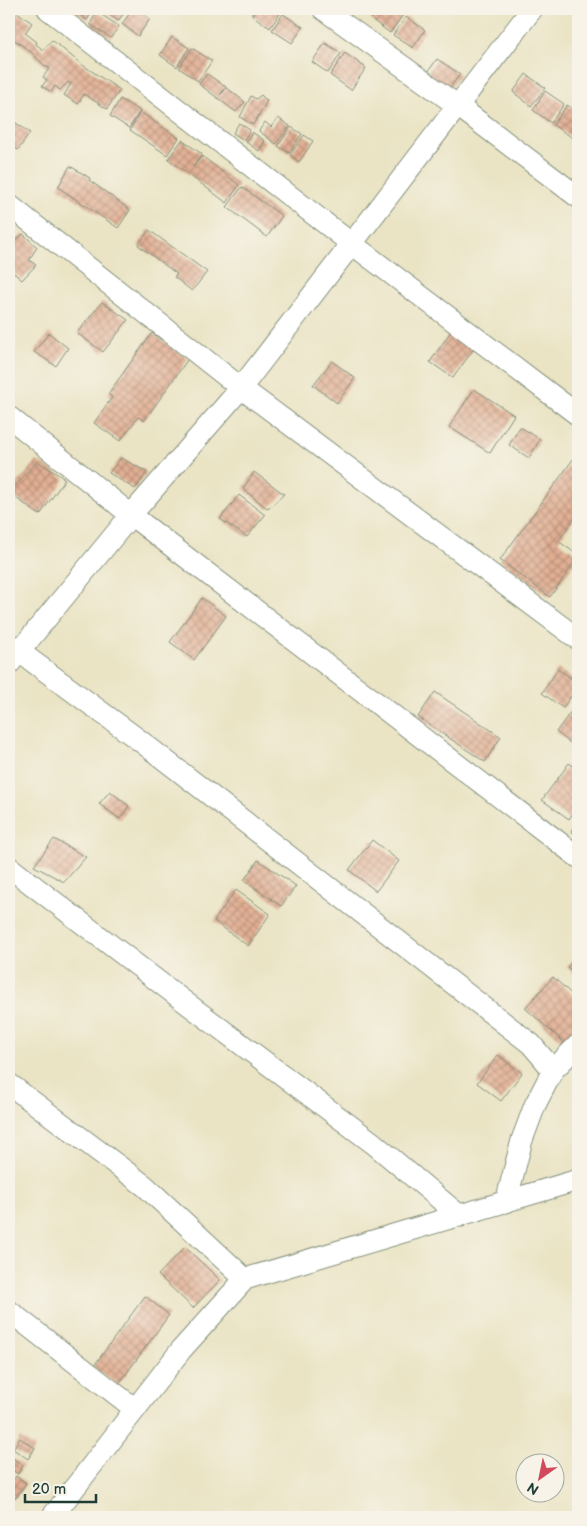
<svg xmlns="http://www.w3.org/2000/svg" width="587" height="1526" viewBox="0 0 587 1526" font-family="'Balsamiq Sans',sans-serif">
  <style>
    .building { fill: url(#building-cross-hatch) }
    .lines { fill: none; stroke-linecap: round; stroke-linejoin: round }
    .street-casing { stroke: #84907c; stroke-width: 23 }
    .street { stroke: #fff; stroke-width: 21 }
  </style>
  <defs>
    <pattern id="building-cross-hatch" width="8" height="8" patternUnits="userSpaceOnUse" patternTransform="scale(1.25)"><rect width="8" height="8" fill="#e2af93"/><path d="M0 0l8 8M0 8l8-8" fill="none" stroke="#b79079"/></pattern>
  </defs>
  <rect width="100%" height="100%" fill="#f7f3e8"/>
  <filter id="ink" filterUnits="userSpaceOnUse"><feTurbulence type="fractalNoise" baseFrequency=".02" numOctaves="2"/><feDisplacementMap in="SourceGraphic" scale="10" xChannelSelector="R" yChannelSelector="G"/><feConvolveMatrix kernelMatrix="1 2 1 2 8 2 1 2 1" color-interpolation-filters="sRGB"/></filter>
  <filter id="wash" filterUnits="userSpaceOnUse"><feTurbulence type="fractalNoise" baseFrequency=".0096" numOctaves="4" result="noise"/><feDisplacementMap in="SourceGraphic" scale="20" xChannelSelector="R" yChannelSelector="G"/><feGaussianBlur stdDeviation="1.12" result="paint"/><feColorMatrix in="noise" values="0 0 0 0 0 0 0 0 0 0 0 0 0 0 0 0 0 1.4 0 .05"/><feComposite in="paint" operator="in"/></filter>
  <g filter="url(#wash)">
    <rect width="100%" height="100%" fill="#eae4c5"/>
    <g id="blocks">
      <g class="building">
        <polygon points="9,9 13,9 32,23 25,33 37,42 36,44 43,50 52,40 81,64 120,90 107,109 84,94 78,104 64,95 71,84 68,82 60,90 55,86 51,92 42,86 47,80 43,77 50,68 46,67 30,51 9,36"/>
        <polygon points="71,9 94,9 87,20"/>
        <polygon points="101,9 127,9 118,21"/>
        <polygon points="133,9 136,9 150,19 138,36 122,24"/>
        <polygon points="256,9 283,9 270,28 252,15"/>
        <polygon points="356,9 375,9 369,17"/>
        <polygon points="378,9 400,9 405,12 390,33 371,19"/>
        <polygon points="97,12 119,26 111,38 90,24"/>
        <polygon points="283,14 303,27 292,43 272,30"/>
        <polygon points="406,17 425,30 413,48 393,35"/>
        <polygon points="172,37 189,48 177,67 160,55"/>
        <polygon points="325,43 341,53 328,73 312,62"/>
        <polygon points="192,48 212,61 198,81 179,68"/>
        <polygon points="345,53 366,68 351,90 330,75"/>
        <polygon points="437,59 460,74 447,92 425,76"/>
        <polygon points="207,74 226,87 220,95 227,88 245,102 236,112 199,84"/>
        <polygon points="526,74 545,88 531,106 513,92"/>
        <polygon points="545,91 564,104 551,123 533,110"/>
        <polygon points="261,95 267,101 253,125 240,117 251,96 256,99"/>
        <polygon points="120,99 140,111 129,128 110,116"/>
        <polygon points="567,105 578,112 578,130 573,138 553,125"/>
        <polygon points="140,112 179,138 167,155 130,130"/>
        <polygon points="9,118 30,133 18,150 9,144"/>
        <polygon points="278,118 290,126 276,144 259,131 265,122 271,127"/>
        <polygon points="239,123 250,130 244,140 233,133"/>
        <polygon points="291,127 302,134 289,153 278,146"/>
        <polygon points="252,132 265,141 259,151 246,142"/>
        <polygon points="304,135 313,141 299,162 290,155"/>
        <polygon points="182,140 202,154 193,167 202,156 239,185 227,203 168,159"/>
        <polygon points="70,166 90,178 89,180 130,210 118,228 58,187"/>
        <polygon points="242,187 282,216 267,237 227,207"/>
        <polygon points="149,230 207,272 192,291 174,277 177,274 138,245"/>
        <polygon points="23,234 37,247 29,260 36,265 22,280 9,269 9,243 11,245"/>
        <polygon points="102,302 128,320 103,352 77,333"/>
        <polygon points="451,331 475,347 453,378 430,362"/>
        <polygon points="49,333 68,348 56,366 34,352"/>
        <polygon points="152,333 188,359 144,421 138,417 120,441 94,423 112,397 108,394"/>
        <polygon points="332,361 355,378 337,403 313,385"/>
        <polygon points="474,389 514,415 490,453 449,427"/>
        <polygon points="520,427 540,439 529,458 509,445"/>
        <polygon points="121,458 147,472 135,489 109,473"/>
        <polygon points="574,458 578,461 578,514 558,541 578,555 578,558 550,597 500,560"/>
        <polygon points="37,461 65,479 40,515 9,493"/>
        <polygon points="254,472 284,494 268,509 243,489"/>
        <polygon points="239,495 265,515 247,537 220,519"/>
        <polygon points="202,598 226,616 194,660 170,642"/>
        <polygon points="558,669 578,683 578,686 563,708 542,693"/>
        <polygon points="435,692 501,737 485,762 418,717"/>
        <polygon points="578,702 578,749 556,732"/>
        <polygon points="569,763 578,770 578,806 569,819 542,800"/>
        <polygon points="110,791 129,806 120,819 99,804"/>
        <polygon points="578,819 578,836 571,831"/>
        <polygon points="54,839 86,857 64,882 34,866"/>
        <polygon points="372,840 399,861 376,891 349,870"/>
        <polygon points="258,860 296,886 281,906 244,880"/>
        <polygon points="236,890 270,914 248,946 214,921"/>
        <polygon points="578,955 578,977 567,967"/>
        <polygon points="553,977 578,1000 578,1034 568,1046 525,1008"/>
        <polygon points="498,1055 522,1073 501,1101 477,1083"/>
        <polygon points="185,1247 220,1280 193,1308 158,1275"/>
        <polygon points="145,1296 169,1315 118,1385 93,1367"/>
        <polygon points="20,1438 35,1448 28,1459 13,1449"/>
        <polygon points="9,1456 23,1465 18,1474 9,1468"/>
        <polygon points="16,1476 26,1483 16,1498 9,1493 9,1486"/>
      </g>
    </g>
  </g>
  <g filter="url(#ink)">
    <use href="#blocks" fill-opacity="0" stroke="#84907c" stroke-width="1"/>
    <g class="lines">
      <g class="street-casing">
        <g id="street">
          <polyline points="48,9 352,244 578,415"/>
          <polyline points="323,9 458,106 578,197"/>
          <polyline points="9,205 241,388 578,639"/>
          <polyline points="9,417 131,515 578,857"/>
          <polyline points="9,644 143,743 531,1044 553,1070 535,1105 522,1140 506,1202"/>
          <polyline points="9,664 131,515 241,388 532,9"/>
          <polyline points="9,867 185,1002 373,1143 460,1216"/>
          <polyline points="553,1070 578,1045"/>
          <polyline points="9,1084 145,1186 245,1279"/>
          <polyline points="9,1311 135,1409"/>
          <polyline points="52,1517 181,1350 245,1279 578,1180"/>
        </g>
      </g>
      <use href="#street" class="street"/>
    </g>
  </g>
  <rect width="587" height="1526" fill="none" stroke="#f7f3e8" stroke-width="30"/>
  <g transform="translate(540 1478) rotate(213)"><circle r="24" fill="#f7f3e8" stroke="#a1aaa0"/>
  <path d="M0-4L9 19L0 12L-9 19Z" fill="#d1495b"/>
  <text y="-8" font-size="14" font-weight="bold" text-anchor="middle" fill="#1f3d34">N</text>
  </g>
  <path d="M25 1494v8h71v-8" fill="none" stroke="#1f3d34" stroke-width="2.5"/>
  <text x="32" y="1494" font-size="15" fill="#1f3d34" stroke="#f7f3e8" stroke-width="4" paint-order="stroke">20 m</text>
</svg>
